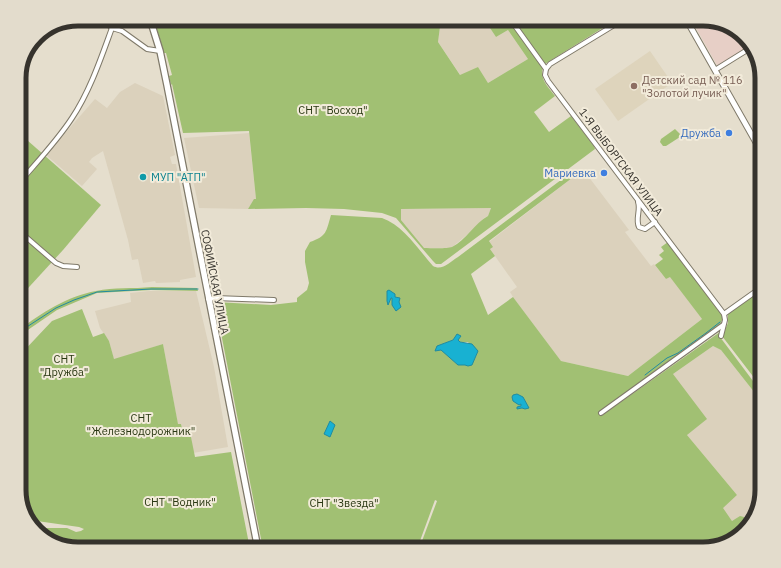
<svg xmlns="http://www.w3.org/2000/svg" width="781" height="568" viewBox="0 0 781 568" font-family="'IBM Plex Sans',sans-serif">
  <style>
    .commercial { fill: #e7cfc6 }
    .industrial { fill: #dbd1bc }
    .built { fill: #ded4bc }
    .green { fill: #a1c073; fill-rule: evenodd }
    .water { fill: #18b1d2; stroke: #218ba0 }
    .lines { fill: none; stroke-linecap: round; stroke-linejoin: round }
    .stream { stroke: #218ba0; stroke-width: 1 }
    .minor-casing { stroke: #7f7969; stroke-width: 6 }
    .tertiary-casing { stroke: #7f7969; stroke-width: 7 }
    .secondary-casing { stroke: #7f7969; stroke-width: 8 }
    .minor { stroke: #fff; stroke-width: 4 }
    .tertiary { stroke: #fff; stroke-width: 5 }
    .secondary { stroke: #fff; stroke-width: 5.5 }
    .education-dot { fill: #8d6e63; stroke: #f2ebda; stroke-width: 1.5 }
    .shop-dot { fill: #3f7fe0; stroke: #f2ebda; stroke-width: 1.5 }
    .culture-dot { fill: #0f9aa8; stroke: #f2ebda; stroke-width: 1.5 }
    .labels { text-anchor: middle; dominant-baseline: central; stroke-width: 4; stroke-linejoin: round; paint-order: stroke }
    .education-label { font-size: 11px; fill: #785e54; stroke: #f2ebda; text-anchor: start }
    .park-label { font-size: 11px; fill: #293712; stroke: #f2ebda }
    .shop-label { font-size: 11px; fill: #366cbe; stroke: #f2ebda; text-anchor: end }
    .street-label { font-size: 11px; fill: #36332d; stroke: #f2ebda }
    .culture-label { font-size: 11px; fill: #0d838f; stroke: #f2ebda; text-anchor: start }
    .rim { fill: none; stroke: #36332d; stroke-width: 5 }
  </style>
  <rect width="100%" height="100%" fill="#e5decd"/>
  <polygon class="commercial" points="691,19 704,19 733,29 745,50 718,67"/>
  <g class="industrial">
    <polygon points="441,19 484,19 496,37 508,30 528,59 488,83 478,67 461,76 438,42"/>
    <polygon points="135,83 163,96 175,155 170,157 172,164 176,164 196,277 180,280 180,282 156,283 155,281 143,283 138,259 132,260 128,240 103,151 92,158 89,162 97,169 82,186 46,155 95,99 107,108 120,92"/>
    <polygon points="249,133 256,199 254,200 248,209 199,208 184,138"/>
    <polygon points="585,172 629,230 625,232 651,266 654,264 666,279 670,276 702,319 628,376 561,361 513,297 510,292 517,287 490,249 489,242 576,175 578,177"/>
    <polygon points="491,208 488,216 484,218 474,229 451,248 423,248 401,220 401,209"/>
    <polygon points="149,291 196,291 214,367 228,447 193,453 191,437 184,437 181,424 178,425 163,344 114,360 109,341 100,328 95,311 131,302 130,293"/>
    <polygon points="713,346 721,350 762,402 762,491 750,525 744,517 732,521 722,508 737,495 687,435 673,374"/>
  </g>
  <polygon class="built" points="650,51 672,83 618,121 595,89"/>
  <g class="green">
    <path d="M 154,19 L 166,19 L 171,25 L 179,19 L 206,19 L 209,25 L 223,23 L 223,25 L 234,24 L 232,19 L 441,19 L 438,42 L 460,75 L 478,67 L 488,83 L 528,59 L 508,30 L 496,37 L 484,19 L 508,19 L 543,67 C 539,79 549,88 555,96 L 534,112 L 549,132 L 571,116 L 594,146 L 595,149 L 441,264 L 436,264 L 433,261 L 396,218 L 382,213 L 344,209 L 306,208 L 248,209 L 254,199 L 256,199 L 249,131 L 183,133 L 172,84 L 171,85 L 169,76 L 172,75 L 166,53 L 164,53 ZM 491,208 L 488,216 C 475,223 466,240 452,247 C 447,249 430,248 424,248 L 401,220 L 401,209 Z"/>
    <polygon points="512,19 617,19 545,64"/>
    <polygon points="675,129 680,134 680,137 666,146 663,146 660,142 661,139"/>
    <polygon points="19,133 101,205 63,250 19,298"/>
    <path d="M 573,171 L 576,175 L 489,241 L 493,247 L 490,249 L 495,256 L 471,274 L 488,315 L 513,297 L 561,361 L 628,376 L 702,319 L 670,277 L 666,279 L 655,265 L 663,259 L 659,255 L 664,251 L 661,247 L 668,242 L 719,310 C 724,318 723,322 717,328 L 601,411 L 599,414 L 601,416 L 604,414 L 720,332 L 720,337 L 762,393 L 762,402 L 721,350 L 713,346 L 673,374 L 707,419 L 687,435 L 737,495 L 723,508 L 732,521 L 740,516 L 744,517 L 750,526 L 730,543 L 703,549 L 419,549 L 437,501 L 435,500 L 417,549 L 263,549 L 215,302 L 271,305 L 297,302 L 297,298 L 307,290 L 309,283 L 305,262 L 305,251 L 310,242 C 327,236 326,232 331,215 L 382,218 C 403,225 418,249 433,266 C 442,271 450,262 458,257 ZM 457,335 L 459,335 L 458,340 L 460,342 L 468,342 L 477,354 L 473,361 L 465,365 L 458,365 L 441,349 L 440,345 L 453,340 Z"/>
    <path d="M 152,287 L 197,288 L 198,291 L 151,290 L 97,293 L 57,310 L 19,336 L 19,330 C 41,313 68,296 96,291 C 114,287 133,289 152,287 Z"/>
    <polygon points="762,289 762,388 722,336 728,323 728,313"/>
    <polygon points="82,309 93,337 104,333 109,341 114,359 163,344 178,424 181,424 184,437 191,437 195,457 231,452 250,549 111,549 103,544 100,549 77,549 42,537 40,533 41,532 41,528 67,528 76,532 81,531 84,529 79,527 30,520 30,523 25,517 19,494 19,356 52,321"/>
  </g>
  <g class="water">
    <polygon points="389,290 395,294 395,297 400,298 399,302 401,307 396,311 392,305 392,298 391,298 388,305 387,301 387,291"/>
    <polygon points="457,334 461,336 458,340 460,342 472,344 478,351 472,365 468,366 465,365 458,365 441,350 435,351 437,346 453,340"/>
    <polygon points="517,394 523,397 529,408 525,409 522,408 517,409 517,407 521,406 521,404 519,405 513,401 512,397 513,395"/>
    <polygon points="330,421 335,425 330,437 324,434"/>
  </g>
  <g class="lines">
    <g class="stream">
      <polyline points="19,332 56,308 74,300 97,292 151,289 198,289"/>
      <polyline points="645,375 667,358 678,353 706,333 720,322"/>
    </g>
    <g class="minor-casing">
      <g id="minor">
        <polyline points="102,19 112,28 122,31 147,49 160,51"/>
        <polyline points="510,19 546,69 545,75 548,81 724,314 725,320 721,336"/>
        <polyline points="546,69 550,64 624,19"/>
        <polyline points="715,70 752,47"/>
        <path d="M 19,183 C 37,162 57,141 72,118 C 90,91 101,58 112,28"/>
        <path d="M 638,202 C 641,210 635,219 639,227 L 645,229 L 655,222"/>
        <polyline points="19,231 56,263 63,266 77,267"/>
        <polyline points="208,299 215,298 274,300"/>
        <polyline points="724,314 762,287"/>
        <polyline points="601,413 723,325"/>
      </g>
    </g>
    <g class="tertiary-casing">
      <polyline id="tertiary" points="686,19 762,153"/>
    </g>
    <g class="secondary-casing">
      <polyline id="secondary" points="150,19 160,51 167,85 258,549"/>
    </g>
    <use href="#minor" class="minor"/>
    <use href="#tertiary" class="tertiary"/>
    <use href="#secondary" class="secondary"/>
  </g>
  <circle class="education-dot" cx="634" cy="86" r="4"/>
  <g class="shop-dot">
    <circle cx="729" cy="133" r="4"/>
    <circle cx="604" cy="173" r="4"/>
  </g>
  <circle class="culture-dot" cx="143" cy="177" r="4"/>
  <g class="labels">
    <g class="education-label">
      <text x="642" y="80">Детский сад № 116<tspan x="642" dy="13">"Золотой лучик"</tspan></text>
    </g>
    <g class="park-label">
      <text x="333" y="110">СНТ "Восход"</text>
      <text x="64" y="359">СНТ<tspan x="64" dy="13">"Дружба"</tspan></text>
      <text x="141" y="418">СНТ<tspan x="141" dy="13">"Железнодорожник"</tspan></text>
      <text x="180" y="502">СНТ "Водник"</text>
      <text x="344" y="503">СНТ "Звезда"</text>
    </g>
    <g class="shop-label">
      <text x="721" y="133">Дружба</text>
      <text x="596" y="173">Мариевка</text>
    </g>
    <g class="street-label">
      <text transform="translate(621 162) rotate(53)">1-Я ВЫБОРГСКАЯ УЛИЦА</text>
      <text transform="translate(215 282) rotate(79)">СОФИЙСКАЯ УЛИЦА</text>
    </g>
    <g class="culture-label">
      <text x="151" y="177">МУП "АТП"</text>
    </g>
  </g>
  <path d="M0 0H781V568H0ZM78 26H703A52 52 0 0 1 755 78V490A52 52 0 0 1 703 542H78A52 52 0 0 1 26 490V78A52 52 0 0 1 78 26Z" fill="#e3dccc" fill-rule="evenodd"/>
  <path class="rim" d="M78 26H703A52 52 0 0 1 755 78V490A52 52 0 0 1 703 542H78A52 52 0 0 1 26 490V78A52 52 0 0 1 78 26Z"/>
</svg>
